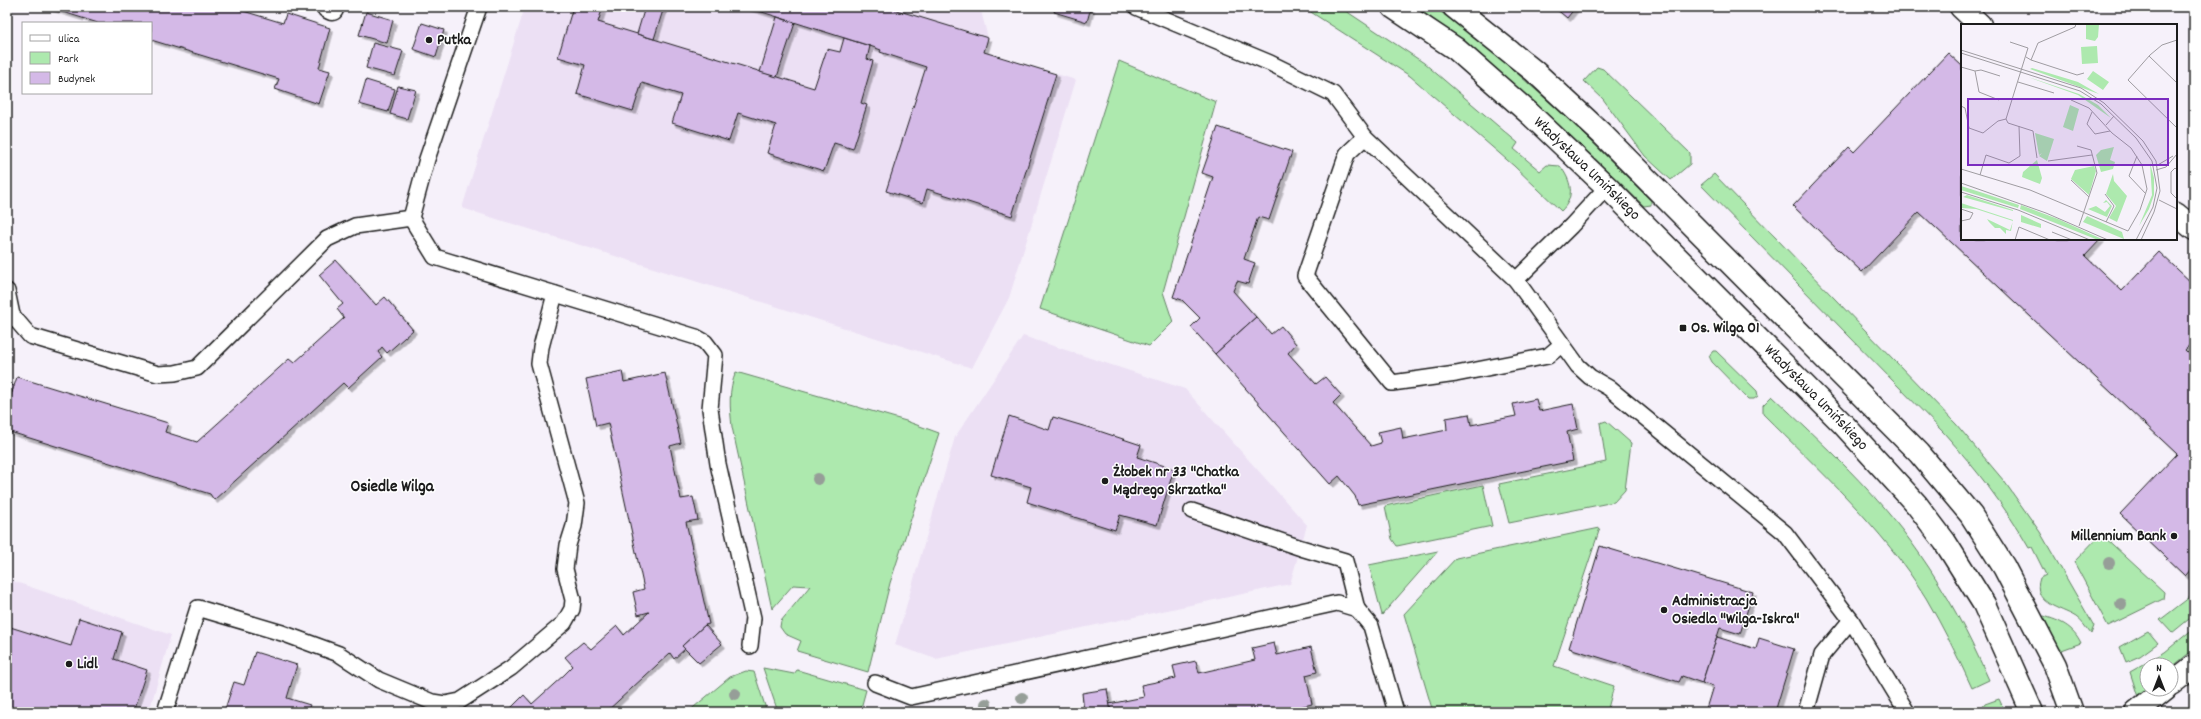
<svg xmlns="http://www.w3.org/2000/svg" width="2201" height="719" viewBox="0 0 2201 719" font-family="Dekko,sans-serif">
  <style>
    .built { fill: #ece0f4 }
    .green { fill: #ade9ae; stroke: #648265 }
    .building { fill: #d4b9e7; stroke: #1c1c1c; filter: url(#shadow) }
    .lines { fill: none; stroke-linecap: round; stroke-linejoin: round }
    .lane-casing { stroke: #1c1c1c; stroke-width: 18 }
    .street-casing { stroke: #1c1c1c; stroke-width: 25 }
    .secondary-casing { stroke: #1c1c1c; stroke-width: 25 }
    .lane { stroke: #fff; stroke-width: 15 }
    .street { stroke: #fff; stroke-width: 22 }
    .secondary { stroke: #fff; stroke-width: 22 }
    .tree { fill: #969e98 }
    .poi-dot { fill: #1c1c1c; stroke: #fff; stroke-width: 1.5 }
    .labels { text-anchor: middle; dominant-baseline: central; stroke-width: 3; stroke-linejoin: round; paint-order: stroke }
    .poi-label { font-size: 16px; font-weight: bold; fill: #1c1c1c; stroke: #fff; text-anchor: start }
    .street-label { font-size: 16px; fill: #1c1c1c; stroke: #fff }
    .neighbourhood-label { font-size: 17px; font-weight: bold; fill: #1c1c1c; stroke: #fff }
    .inset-road { fill: none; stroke: #9f9ca1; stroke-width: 1 }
    .view { fill: #7b2cbf; fill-opacity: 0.15; stroke: #7b2cbf; stroke-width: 2 }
    .inset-edge { fill: none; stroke: #1c1c1c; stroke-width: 2 }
  </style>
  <defs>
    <filter id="shadow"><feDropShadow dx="3.5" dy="3.5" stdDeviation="0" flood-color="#0004"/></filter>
  </defs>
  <rect width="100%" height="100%" fill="#f6f1fa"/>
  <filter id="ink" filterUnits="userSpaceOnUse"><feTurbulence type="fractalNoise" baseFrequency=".025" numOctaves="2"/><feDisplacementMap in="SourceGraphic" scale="8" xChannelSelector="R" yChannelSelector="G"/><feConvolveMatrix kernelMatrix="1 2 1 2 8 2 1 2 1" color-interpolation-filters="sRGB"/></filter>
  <g filter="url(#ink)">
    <g class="built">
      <polygon points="525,7 980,7 988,38 984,52 1076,80 1009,298 972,368 462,208"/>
      <polygon points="1023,336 1185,389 1307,525 1290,584 936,659 895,645 955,437"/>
      <polygon points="7,579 171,635 149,712 7,712"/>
    </g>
    <g class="green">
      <path d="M 1303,7 L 1340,7 L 1424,63 L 1518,143 L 1514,149 L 1540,171 L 1547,165 L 1560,166 C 1571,180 1576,197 1561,211 L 1514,166 L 1410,76 Z"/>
      <path d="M 1416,7 L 1434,7 L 1485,45 L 1572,122 L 1651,201 L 1651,205 L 1644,206 C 1572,136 1499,65 1416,7 Z"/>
      <polygon points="1119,61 1216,102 1163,292 1173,322 1149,346 1040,309"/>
      <polygon points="1597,67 1603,69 1690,153 1690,164 1671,180 1645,156 1603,99 1584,81"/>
      <path d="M 1714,174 L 1956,424 L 2004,481 L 2040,532 L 2094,626 L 2091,634 C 2086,628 2082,621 2076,617 C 2060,607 2031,604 2040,578 L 2046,575 L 2032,547 L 2029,548 C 2005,506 1976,469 1944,433 L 1701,185 Z"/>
      <polygon points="1713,351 1716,351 1757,391 1758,396 1754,399 1748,399 1712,362 1709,356"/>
      <path d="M 736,372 L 906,421 L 939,433 L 890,583 L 868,672 L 797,651 L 801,641 L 785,634 L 780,627 L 781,621 L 810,586 L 793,585 L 772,609 L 732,427 C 730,408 728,390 736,372 Z"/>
      <path d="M 1772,396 C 1824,445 1878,494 1919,553 C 1947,593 1969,635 1989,680 L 1972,688 C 1958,657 1943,627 1926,598 C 1883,528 1820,471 1763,414 L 1763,405 Z"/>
      <polygon points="1606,421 1631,443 1625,490 1614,502 1509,523 1499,484 1606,462 1600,423"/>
      <polygon points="1483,485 1492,526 1397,546 1392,539 1385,506"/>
      <polygon points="1600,528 1554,666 1614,686 1607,712 1433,712 1404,614 1456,558"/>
      <polygon points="2101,534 2164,592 2163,599 2108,626 2074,562"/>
      <polygon points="1438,551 1382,615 1369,565"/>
      <polygon points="2194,594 2194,615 2172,633 2160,620"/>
      <path d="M 2044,616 C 2060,621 2073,626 2081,643 L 2059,651 L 2042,617 Z"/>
      <polygon points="2194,628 2194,649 2171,668 2171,665 2147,665 2147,689 2138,697 2130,672 2165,652"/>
      <polygon points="2148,631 2158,643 2140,656 2126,662 2120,647"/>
      <polygon points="763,668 794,674 797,670 866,690 860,712 778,712"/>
      <polygon points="746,671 754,672 767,712 688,712 730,677"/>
      <polygon points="1999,699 2005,712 1984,712 1982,708 1985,704"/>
    </g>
    <g class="building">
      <polygon points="47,7 230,7 283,23 286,14 330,28 319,68 330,71 319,104 275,89 279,79 151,40 151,23 98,23"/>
      <polygon points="573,7 603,7 598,22 814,88 827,49 840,52 844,38 870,46 867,59 873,61 861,103 867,105 853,149 834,143 824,171 767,153 776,125 738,113 729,141 672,123 681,95 642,83 633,111 577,94 585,65 558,57"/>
      <polygon points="645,7 664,7 654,39 637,34"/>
      <polygon points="746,7 894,7 893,9 988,38 984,52 1056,74 1012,216 927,189 923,203 886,191 926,67 880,52 881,50 870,46"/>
      <polygon points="1056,7 1091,7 1087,22 1054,12"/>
      <polygon points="1554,7 1573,7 1575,8 1567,18"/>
      <polygon points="366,12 393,20 387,43 359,35"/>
      <polygon points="777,17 795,23 777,77 760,72"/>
      <polygon points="422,23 444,30 436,57 413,49"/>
      <polygon points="373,43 403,51 395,76 366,68"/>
      <polygon points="1948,53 1962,66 1962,239 2101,239 2085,256 2122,291 2159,252 2194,285 2194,340 2185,350 2194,359 2194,566 2185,576 2120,514 2177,454 1919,212 1862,272 1793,206 1849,147 1854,152"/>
      <polygon points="366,80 395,89 388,112 359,104"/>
      <polygon points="398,86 416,90 407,119 390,114"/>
      <polygon points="1218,127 1292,152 1269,220 1258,217 1244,259 1255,263 1248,284 1237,281 1233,291 1256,317 1215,354 1191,327 1200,318 1182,300 1173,297 1213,177 1202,173"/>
      <polygon points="336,260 376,305 385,297 413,330 387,353 382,347 378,352 382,357 348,388 343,383 214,500 210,494 7,431 7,407 17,377 168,423 165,432 197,442 289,359 294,363 344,318 337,309 343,304 319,275"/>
      <polygon points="1256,317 1271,334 1281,326 1296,344 1288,353 1316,384 1325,377 1341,395 1333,403 1371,446 1381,443 1378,432 1401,427 1403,439 1447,430 1446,418 1469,414 1471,425 1516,416 1513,404 1536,399 1539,411 1573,404 1578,429 1567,432 1573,461 1358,505 1355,496 1339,476 1330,484 1215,354"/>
      <polygon points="622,371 624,382 665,373 681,443 670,446 681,499 693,497 698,520 686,522 709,624 705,625 682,646 685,649 674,659 670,653 606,712 507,712 524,695 532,704 564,675 573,666 565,657 583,642 591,649 617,626 624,635 649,612 638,615 633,592 644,589 608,423 596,426 586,379"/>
      <polygon points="7,383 14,386 7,407"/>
      <polygon points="1009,416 1049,430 1053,417 1090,428 1141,445 1137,457 1174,469 1157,525 1120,515 1115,530 1027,502 1031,487 991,475"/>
      <polygon points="1600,546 1753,592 1740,634 1720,628 1702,683 1682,676 1679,682 1569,648"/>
      <polygon points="79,618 122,632 114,659 147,670 133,712 7,712 7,626 71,646"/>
      <polygon points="705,625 722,644 699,663 682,646"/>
      <polygon points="1717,637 1756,649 1759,638 1794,649 1775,712 1705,712 1713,686 1702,683"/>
      <polygon points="1274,643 1277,655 1311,647 1317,672 1306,675 1312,704 1278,712 1111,712 1109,704 1144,697 1141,685 1176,678 1173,666 1196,661 1199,673 1255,660 1252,648"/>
      <polygon points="255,652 297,665 287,698 310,705 307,712 224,712 234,682 244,685"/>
      <polygon points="1107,689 1111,712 1084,712 1082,693"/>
    </g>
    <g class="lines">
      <g class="lane-casing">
        <g id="lane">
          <polyline points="479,7 427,159 411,218 435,257 696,337 705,342 715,355 710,409 718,464 753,618 750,646"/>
          <polyline points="1136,7 1270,63 1333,94 1365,137 1516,280 1578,366 1590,377 1609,388 1785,533 1851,620 1907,712"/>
          <polyline points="1365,137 1347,154 1305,276 1392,383 1456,374 1548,356 1561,345"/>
          <polyline points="1516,280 1571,226 1607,187"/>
          <polyline points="7,291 12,315 30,336 158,374 175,373 197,368 327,239 355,226 411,218"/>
          <polyline points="1192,511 1301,548 1345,561 1357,609 1371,626 1396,712"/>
          <polyline points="875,683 911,697 1337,603 1357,609"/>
          <polyline points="165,712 198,608 282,633 339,654 379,680 432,702 445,704 460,701 511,668 564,623 572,609 573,600 565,569 568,545 574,526 577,503 539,364 541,347 555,294"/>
          <polyline points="1806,712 1822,655 1851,620"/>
        </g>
      </g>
      <g class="street-casing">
        <g id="street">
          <polyline points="328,7 332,9"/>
          <polyline points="1961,7 1980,25"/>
          <polyline points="2176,214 2194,229"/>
        </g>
      </g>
      <g class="secondary-casing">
        <g id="secondary">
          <path id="s1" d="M 1393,7 L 1456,49 L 1530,114 L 1607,187 L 1844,425 L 1917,505 L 1945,542 L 1984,604 L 2032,712"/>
          <polyline points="1454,7 1534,71 1602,134 1919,453 1971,515 2004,567 2055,665 2072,712"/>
          <polyline points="2171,684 2194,666"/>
          <polyline points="2136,712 2165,689"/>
        </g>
      </g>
      <use href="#lane" class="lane"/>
      <use href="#street" class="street"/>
      <use href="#secondary" class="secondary"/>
    </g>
    <g class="tree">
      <circle cx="818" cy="479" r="6"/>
      <circle cx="2109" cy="563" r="6"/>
      <circle cx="2121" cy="604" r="6"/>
      <circle cx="735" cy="694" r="6"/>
      <circle cx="1022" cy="698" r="6"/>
      <circle cx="986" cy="704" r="6"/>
    </g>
  </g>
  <g class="poi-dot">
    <circle cx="429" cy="40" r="4"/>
    <rect x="1679" y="324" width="8" height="8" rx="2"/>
    <circle cx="1105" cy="481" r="4"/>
    <circle cx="2174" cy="536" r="4"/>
    <circle cx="1664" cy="610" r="4"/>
    <circle cx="69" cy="664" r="4"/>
  </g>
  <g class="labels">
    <g class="poi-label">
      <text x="437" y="40">Putka</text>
      <text x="1691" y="328">Os. Wilga 01</text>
      <text x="1113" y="472">Żłobek nr 33 "Chatka<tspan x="1113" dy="18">Mądrego Skrzatka"</tspan></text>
      <text x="2166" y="536" text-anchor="end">Millennium Bank</text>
      <text x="1672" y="601">Administracja<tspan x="1672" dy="18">Osiedla "Wilga-Iskra"</tspan></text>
      <text x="77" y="664">Lidl</text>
    </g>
    <g class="street-label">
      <text stroke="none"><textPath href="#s1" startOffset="253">Władysława Umińskiego</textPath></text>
      <text stroke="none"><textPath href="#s1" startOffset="577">Władysława Umińskiego</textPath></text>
    </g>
    <g class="neighbourhood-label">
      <text x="392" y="488">Osiedle Wilga</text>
    </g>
  </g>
  <g transform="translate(1961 24)">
    <rect width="216" height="216" fill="#f6f1fa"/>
    <path d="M 125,0 L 138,0 L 137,13 L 134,17 L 125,15 ZM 136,22 L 137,39 L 121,40 L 120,23 ZM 71,44 L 117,58 L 138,70 L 69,45 ZM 132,47 L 148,58 L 142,66 L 126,55 ZM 67,53 L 118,70 L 137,81 L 150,94 L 117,71 ZM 109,81 L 118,85 L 112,107 L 102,103 ZM 74,109 L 93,115 L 86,137 L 78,132 L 81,129 L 78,131 ZM 153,123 L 149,136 L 154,138 L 152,145 L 140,148 L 135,131 L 140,126 ZM 76,136 L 81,154 L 79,160 L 61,153 L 62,148 ZM 189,139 L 193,154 L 193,171 L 188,185 L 178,202 L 191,171 ZM 133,142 L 135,147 L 128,171 L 110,155 L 114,146 ZM 152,150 L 153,157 L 166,172 L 156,198 L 148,194 L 155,182 L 145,170 ZM 0,162 L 22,169 L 58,181 L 57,184 L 0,166 ZM 6,171 L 52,186 L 52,187 L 2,173 ZM 145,176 L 151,182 L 146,193 L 127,185 L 135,182 L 144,188 L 149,182 L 146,178 L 142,179 ZM 0,179 L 52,196 L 50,207 L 45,206 L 45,210 L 39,204 L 34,204 L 28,198 L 26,195 L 49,206 L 52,197 L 15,185 L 1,184 ZM 60,181 L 97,195 L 143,216 L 137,216 L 59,185 ZM 60,191 L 80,200 L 80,204 L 60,198 ZM 126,192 L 161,208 L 163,215 L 122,198 Z" fill="#ade9ae"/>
    <path class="inset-road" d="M 216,16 L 201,21 L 189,31 L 167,56 L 216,104M 49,18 L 67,24 L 45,95 L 47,99 L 72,107 L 76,134M 0,26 L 120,64 L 143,79 L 182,117 L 195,137 L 199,167 L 193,188 L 180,216M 0,29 L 119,67 L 140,80 L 175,114 L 191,137 L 196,164 L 192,183 L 175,216M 188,32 L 216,59M 65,33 L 70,36 L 77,19 L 114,3 L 115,0M 70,36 L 116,51 L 123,49M 0,43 L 14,47 L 18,68 L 38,76M 14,47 L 20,46 L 39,52M 57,58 L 93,69M 0,82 L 4,84 L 8,104 L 22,109 L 37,97 L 45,95M 131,88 L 126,100 L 134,110 L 149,107M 145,101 L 153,92M 116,122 L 130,126 L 136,149 L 118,202M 176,132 L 168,152 L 185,170M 87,137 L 131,131M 195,142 L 212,132M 0,145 L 69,166 L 167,207 L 179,186 L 186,165 L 181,141 L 170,124 L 151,109 L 128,84 L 110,76M 195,146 L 205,143 L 216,130M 216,146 L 214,144 L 210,148 L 210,169 L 216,175M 19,151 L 25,131 L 48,139 L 59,132 L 58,102M 110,156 L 128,173M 0,159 L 85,189 L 147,216M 0,168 L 57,186 L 129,216M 144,170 L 153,182 L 145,198M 198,176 L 216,185M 0,185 L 12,189 L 9,195 L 0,197M 91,208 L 111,216M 54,216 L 58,203 L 89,216"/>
    <path class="view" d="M 7,75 L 207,75 L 207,141 L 7,141 Z"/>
    <rect width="216" height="216" class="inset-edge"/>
  </g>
  <rect width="2201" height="719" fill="none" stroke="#fff" stroke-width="24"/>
  <rect x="12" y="12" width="2177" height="695" fill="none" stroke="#1c1c1c" stroke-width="1.5" filter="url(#ink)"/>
  <rect x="22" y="22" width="130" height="72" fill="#ffffff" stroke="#a4a4a4"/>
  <rect x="30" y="35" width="20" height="6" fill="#ffffff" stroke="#a4a4a4"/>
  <text x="58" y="42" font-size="12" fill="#1c1c1c">Ulica</text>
  <rect x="30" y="52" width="20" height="12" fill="#ade9ae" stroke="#a4a4a4"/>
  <text x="58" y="62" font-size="12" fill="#1c1c1c">Park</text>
  <rect x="30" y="72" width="20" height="12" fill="#d4b9e7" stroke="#a4a4a4"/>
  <text x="58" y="82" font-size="12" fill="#1c1c1c">Budynek</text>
  <g transform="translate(2159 677)"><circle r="19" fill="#ffffff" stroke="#a4a4a4"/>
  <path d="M0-3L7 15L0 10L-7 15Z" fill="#1c1c1c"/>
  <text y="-6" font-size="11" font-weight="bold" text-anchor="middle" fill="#1c1c1c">N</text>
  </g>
</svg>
